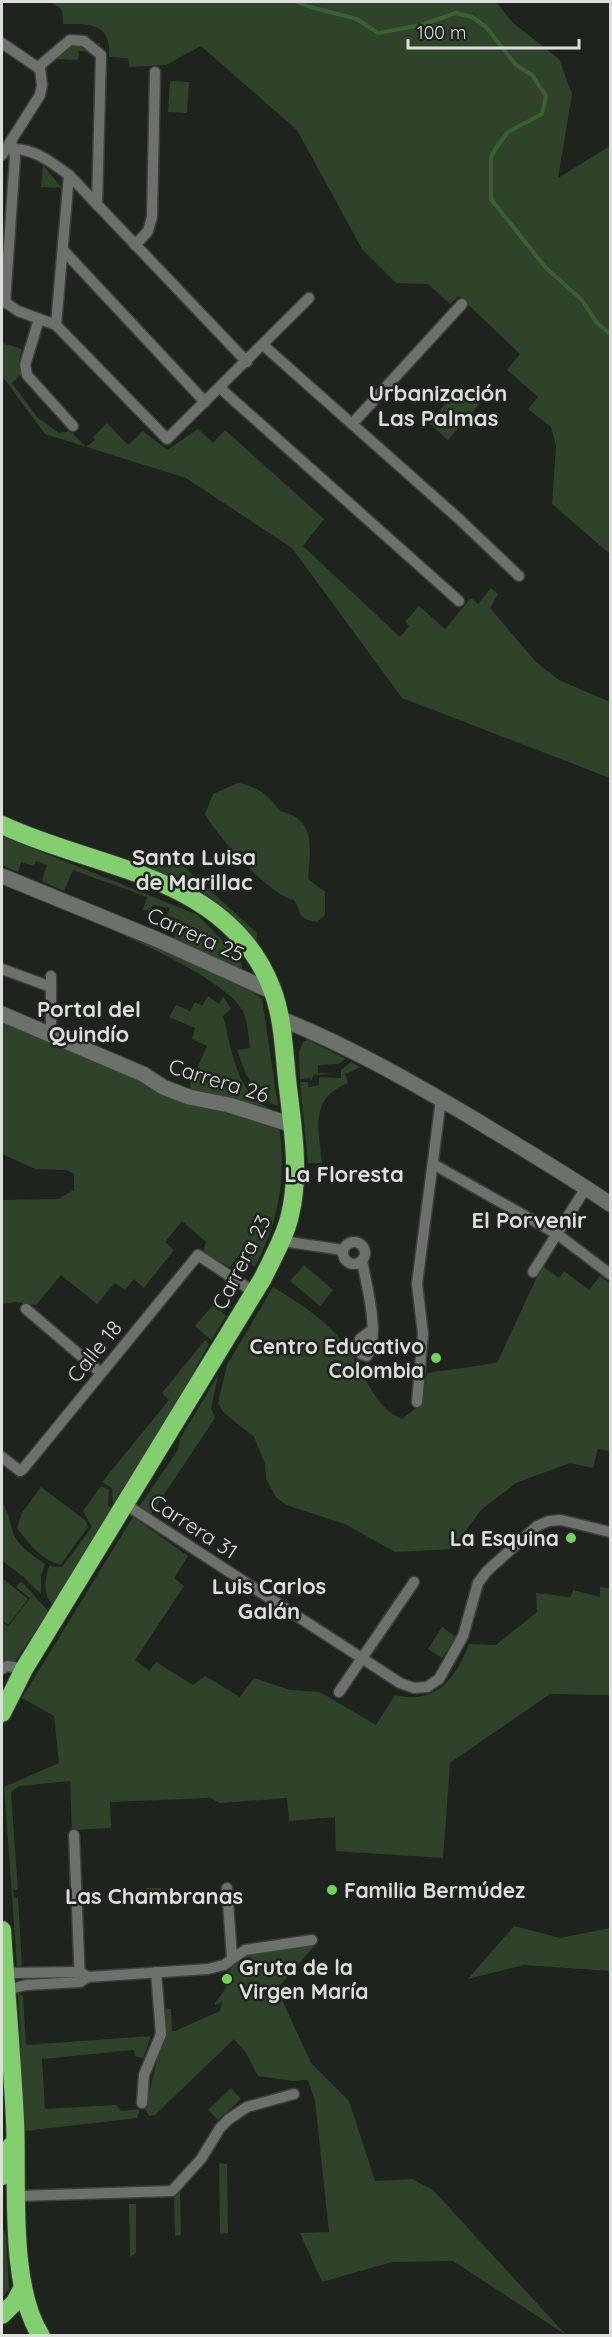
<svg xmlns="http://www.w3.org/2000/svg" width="612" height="2337" viewBox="0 0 612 2337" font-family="Quicksand,sans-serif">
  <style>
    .green { fill: #2e4329 }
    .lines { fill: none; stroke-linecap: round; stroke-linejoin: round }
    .stream { stroke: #3b6032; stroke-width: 4 }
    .street-casing { stroke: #3c3f3b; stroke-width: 13 }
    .secondary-casing { stroke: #3c3f3b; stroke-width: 17 }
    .highway-casing { stroke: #3c3f3b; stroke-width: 20 }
    .street { stroke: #6c716b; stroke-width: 10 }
    .secondary { stroke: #6c716b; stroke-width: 15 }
    .highway { stroke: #83cf70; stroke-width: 18 }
    .poi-dot { fill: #74d25c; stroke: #1f231e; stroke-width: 2 }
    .labels { text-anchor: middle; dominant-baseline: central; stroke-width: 5; stroke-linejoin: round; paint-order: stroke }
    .street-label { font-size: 21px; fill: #dddfdc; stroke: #1f231e }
    .poi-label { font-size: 21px; font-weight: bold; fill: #dddfdc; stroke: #1f231e; text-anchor: end }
    .neighbourhood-label { font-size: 22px; font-weight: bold; fill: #dddfdc; stroke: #1f231e }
  </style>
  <rect width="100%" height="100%" fill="#1f231e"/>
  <g class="green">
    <path d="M 50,2 L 496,2 L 513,23 L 559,59 L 572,94 L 558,178 L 610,146 L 610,554 L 552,504 L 556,446 L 551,427 L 528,409 L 538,397 L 507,370 L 520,354 L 459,296 L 450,304 L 428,284 L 396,283 L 362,249 L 297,130 L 201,46 L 166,65 L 129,67 L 128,58 L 109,57 C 112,23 90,24 63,24 L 62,9 Z"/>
    <polygon points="58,42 100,43 99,52 79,51 78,60 58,59"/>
    <polygon points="170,81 189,82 187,113 168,112"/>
    <polygon points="43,165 62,188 41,187"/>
    <polygon points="2,343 22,349 19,360 21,374 12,383 37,417 59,433 70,431 86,447 95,440 93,437 107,423 128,445 143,431 167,450 198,429 213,443 225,430 324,519 303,546 400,637 409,626 405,622 419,606 445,629 471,598 478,604 491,588 498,594 490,608 536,662 559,680 610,702 610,778 402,698 292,548 186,478 45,434 2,376"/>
    <polygon points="461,385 481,402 448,440 429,423"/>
    <path d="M 238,783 C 259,787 268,795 280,811 C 317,819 310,850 308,879 L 325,892 L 325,915 L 317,922 C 296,918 303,914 294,900 C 270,896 217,836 205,814 L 213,794 Z"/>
    <polygon points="2,836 198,915 240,959 243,971 239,971 174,939 179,920 167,916 170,908 153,905 149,910 143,910 147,897 73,870 64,891 42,881 47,865 36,861 34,866 21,862 18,872 2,865"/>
    <path d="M 160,851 L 182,865 L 257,933 L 256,943 C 221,900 199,885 147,868 Z"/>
    <path d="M 88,918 L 245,986 L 262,999 L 278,1106 C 253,1099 245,1071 237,1050 L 250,1048 C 248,1037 248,1021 243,1011 C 225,978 124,936 88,918 Z"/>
    <path d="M 208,996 L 219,1004 L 223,996 L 231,1009 L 223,1016 C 232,1050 237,1101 277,1111 L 275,1116 L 191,1094 L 190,1084 L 207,1046 L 192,1039 L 195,1028 L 169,1017 L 176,1005 L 190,1011 L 195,1002 L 202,1006 Z"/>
    <path d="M 2,1019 L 279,1127 C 287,1179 278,1221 255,1267 L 238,1256 L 230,1267 L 203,1253 L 206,1242 L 182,1221 L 165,1242 L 174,1250 L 144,1288 L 134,1279 L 125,1290 L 115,1283 L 97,1304 L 61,1275 L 36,1305 L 16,1302 L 2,1304 L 2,1200 L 58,1199 L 74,1190 L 74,1174 L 67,1170 L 35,1169 L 2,1154 Z"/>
    <polygon points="308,1040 346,1059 338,1064 318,1065 318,1073 338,1074 313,1075 311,1081 310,1078 300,1079 299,1053 303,1042"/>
    <path d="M 351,1062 L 361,1067 L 345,1074 L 348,1083 C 309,1098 319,1129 322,1163 L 308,1163 L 300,1082 L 308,1082 L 308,1087 L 319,1085 L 319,1077 L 341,1078 L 341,1070 Z"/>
    <polygon points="304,1265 333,1290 320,1306 290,1281"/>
    <path d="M 542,1266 L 559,1278 L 564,1271 L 589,1290 L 600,1276 L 610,1284 L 610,1451 L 598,1449 L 593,1468 L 570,1463 L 516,1483 L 481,1510 L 452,1549 L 395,1552 L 345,1524 L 286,1505 L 276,1497 L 266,1479 L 265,1464 L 254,1437 L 223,1412 L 218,1403 L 227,1365 L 273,1287 C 299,1303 323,1318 343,1342 C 362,1365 372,1407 402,1419 L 422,1403 L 427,1373 L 497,1363 Z"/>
    <polygon points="214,1304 226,1316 211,1340 195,1326"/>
    <polygon points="205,1340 209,1344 175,1405 113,1505 112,1488 102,1482 169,1400 162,1393"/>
    <polygon points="218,1375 211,1408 215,1418 151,1514 170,1528 139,1507 178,1450 180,1439"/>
    <path d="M 101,1486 L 109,1490 L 108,1505 L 111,1508 L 53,1605 C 42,1594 45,1581 49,1566 L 62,1567 L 92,1527 L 83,1511 Z"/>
    <path d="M 41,1487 L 86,1521 L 88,1527 L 61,1564 C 42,1562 28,1542 17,1528 L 22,1513 Z"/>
    <path d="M 2,1502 C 9,1513 9,1518 12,1529 C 15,1544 33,1556 45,1564 L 41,1575 L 41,1594 L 20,1574 L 2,1561 Z"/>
    <path d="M 133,1517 L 188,1556 L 174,1578 L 184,1586 L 135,1660 L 149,1671 L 156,1662 L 193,1685 L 205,1676 L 240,1697 L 254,1678 L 290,1690 L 320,1692 L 376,1725 L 395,1695 C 435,1705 456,1679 469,1644 L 496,1645 L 537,1612 L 536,1593 L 571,1597 L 573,1590 L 600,1597 L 600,1587 L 610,1588 L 610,1695 L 550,1694 L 450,1763 L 443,1858 L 336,1851 L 335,1817 L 289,1821 L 287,1798 L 220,1803 L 210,1798 L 110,1802 L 111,1828 L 72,1830 L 70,1781 L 19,1786 L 11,1792 L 18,1890 L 13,1890 L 14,1898 L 18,1898 L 22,1965 L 17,1966 L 4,1787 L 59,1763 L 54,1716 L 22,1698 Z"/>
    <polygon points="2,1578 28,1599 8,1625 2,1620"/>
    <polygon points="21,1581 49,1612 14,1663 2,1664 2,1622 8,1627 30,1598 16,1587"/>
    <polygon points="442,1627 456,1637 442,1658 428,1649"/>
    <polygon points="146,1888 161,1888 162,1903 146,1904"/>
    <polygon points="514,1926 560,1938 610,1928 610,1971 524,1965 468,1979"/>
    <polygon points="315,1945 277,1989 311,2063 349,2101 375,2181 412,2179 433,2190 566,2335 453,2261 392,2262 322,2282 300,2233 329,2232 315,2101 308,2080 293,2081 258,2076 246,2053 234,2039 155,2115 149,2116 142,2103 147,2102 157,2060 164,2008 171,2009 172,2031 175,2031 220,2011 222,2002 215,2005 215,2003 226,1988 223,1977 247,1952"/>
    <polygon points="18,1993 23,1996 26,2045 151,2036 143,2058 135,2056 134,2050 42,2059 45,2109 116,2105 121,2111 140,2109 137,2118 25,2131"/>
    <polygon points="231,2088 241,2099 218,2120 208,2110"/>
    <polygon points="219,2163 227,2164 228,2233 220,2234"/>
    <polygon points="180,2192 181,2235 175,2236 174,2197"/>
    <polygon points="129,2204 136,2204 136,2253 130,2257"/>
    <polygon points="2,2226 6,2235 9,2289 2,2298"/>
  </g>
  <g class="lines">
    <polyline class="stream" points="297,2 310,7 357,19 378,33 421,25 456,13 472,17 486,27 516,65 532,75 546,96 542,114 508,132 496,148 491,157 491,199 546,268 582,300 597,323 610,334"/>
    <g class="street-casing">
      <g id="street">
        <polyline points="2,43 40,69 42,85 40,95 2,155"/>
        <polyline points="38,67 70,40 84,41 101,55 97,205"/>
        <path d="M 15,149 C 37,150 52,163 69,175 L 247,362"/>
        <polyline points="135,245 148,231 152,217 155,72"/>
        <polyline points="63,250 205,402"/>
        <polyline points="2,300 18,311 56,325 167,439 309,298"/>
        <polyline points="5,303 15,157 11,141"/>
        <polyline points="39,319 25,365 27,375 73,426"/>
        <polyline points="56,325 69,175"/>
        <polyline points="263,345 458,518 519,576"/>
        <polyline points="220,388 459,601"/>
        <polyline points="352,424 462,304"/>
        <polyline points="2,969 51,987"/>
        <polyline points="51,1035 51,976"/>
        <polyline points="433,1164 557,1234 610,1274"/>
        <polyline points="282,1241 343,1250"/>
        <circle cx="354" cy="1253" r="11"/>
        <path d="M 362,1261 C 366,1282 381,1340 367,1356 L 361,1354 L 359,1349 L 360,1339 L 373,1329"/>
        <polyline points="533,1272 587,1186"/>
        <polyline points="26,1309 101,1373"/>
        <polyline points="417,1402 423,1334 417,1284 441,1099"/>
        <polyline points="2,1457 20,1471 23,1469 198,1255 254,1292"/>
        <polyline points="125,1504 400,1683 414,1688 427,1687 439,1679 463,1636 478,1583 487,1571 537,1526 549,1521 561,1520 610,1532"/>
        <polyline points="2,1669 7,1666 24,1669"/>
        <polyline points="339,1692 414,1582"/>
        <polyline points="74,1835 80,1982"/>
        <polyline points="227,1888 232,1958"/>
        <polyline points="5,1973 80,1972 88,1977 208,1969 224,1965 245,1950 312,1940"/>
        <polyline points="6,1990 26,1985 80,1982 85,1979"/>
        <polyline points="142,2103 144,2075 161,2034 156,1972"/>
        <polyline points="18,2196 172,2191 201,2159 220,2128 229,2119 247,2107 294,2094"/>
      </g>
    </g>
    <g class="secondary-casing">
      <g id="secondary">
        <polyline points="2,876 156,939 273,992"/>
        <polyline points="2,1014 143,1074 163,1087 189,1097 229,1105 293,1125"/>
        <path d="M 279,1018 C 347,1045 412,1082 474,1119 C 520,1147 566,1174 610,1204"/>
      </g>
    </g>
    <g class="highway-casing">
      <g id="highway">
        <path d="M 2,825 C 97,870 228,874 272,989 C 284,1020 284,1056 288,1088 C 293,1129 300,1174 290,1215 C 285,1237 273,1257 263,1278 L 24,1669 L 2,1713"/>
        <path d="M 2,1930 C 6,1993 12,2057 15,2121 C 18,2181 8,2285 41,2336"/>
        <polyline points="2,2176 11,2146"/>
        <polyline points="2,2315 15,2302 23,2287"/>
      </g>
    </g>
    <use href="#street" class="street"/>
    <use href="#secondary" class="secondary"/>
    <use href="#highway" class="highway"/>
  </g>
  <g class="poi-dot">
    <circle cx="436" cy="1358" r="6"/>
    <circle cx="571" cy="1538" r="6"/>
    <circle cx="332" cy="1890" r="6"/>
    <circle cx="227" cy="1979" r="6"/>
  </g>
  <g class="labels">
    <g class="street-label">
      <text transform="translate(196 934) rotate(24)">Carrera 25</text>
      <text transform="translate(219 1080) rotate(17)">Carrera 26</text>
      <text transform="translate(241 1262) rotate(-63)">Carrera 23</text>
      <text transform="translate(94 1351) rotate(-51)">Calle 18</text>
      <text transform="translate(194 1526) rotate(33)">Carrera 31</text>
    </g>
    <g class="poi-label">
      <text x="424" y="1346">Centro Educativo<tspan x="424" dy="24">Colombia</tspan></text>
      <text x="559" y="1538">La Esquina</text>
      <text x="344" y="1890" text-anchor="start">Familia Bermúdez</text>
      <text x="239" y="1967" text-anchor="start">Gruta de la<tspan x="239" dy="24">Virgen María</tspan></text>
    </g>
    <g class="neighbourhood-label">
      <text x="438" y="393">Urbanización<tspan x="438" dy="25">Las Palmas</tspan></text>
      <text x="194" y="857">Santa Luisa<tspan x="194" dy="25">de Marillac</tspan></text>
      <text x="89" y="1009">Portal del<tspan x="89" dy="25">Quindío</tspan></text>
      <text x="344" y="1174">La Floresta</text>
      <text x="529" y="1220">El Porvenir</text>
      <text x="269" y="1586">Luis Carlos<tspan x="269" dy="25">Galán</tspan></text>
      <text x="154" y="1896">Las Chambranas</text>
    </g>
  </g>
  <rect width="612" height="2337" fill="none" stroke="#dddfdc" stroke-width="6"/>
  <path d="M408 39v9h171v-9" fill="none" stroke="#dddfdc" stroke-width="3"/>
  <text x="417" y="39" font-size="18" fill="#dddfdc" stroke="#1f231e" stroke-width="4.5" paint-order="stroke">100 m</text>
</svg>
